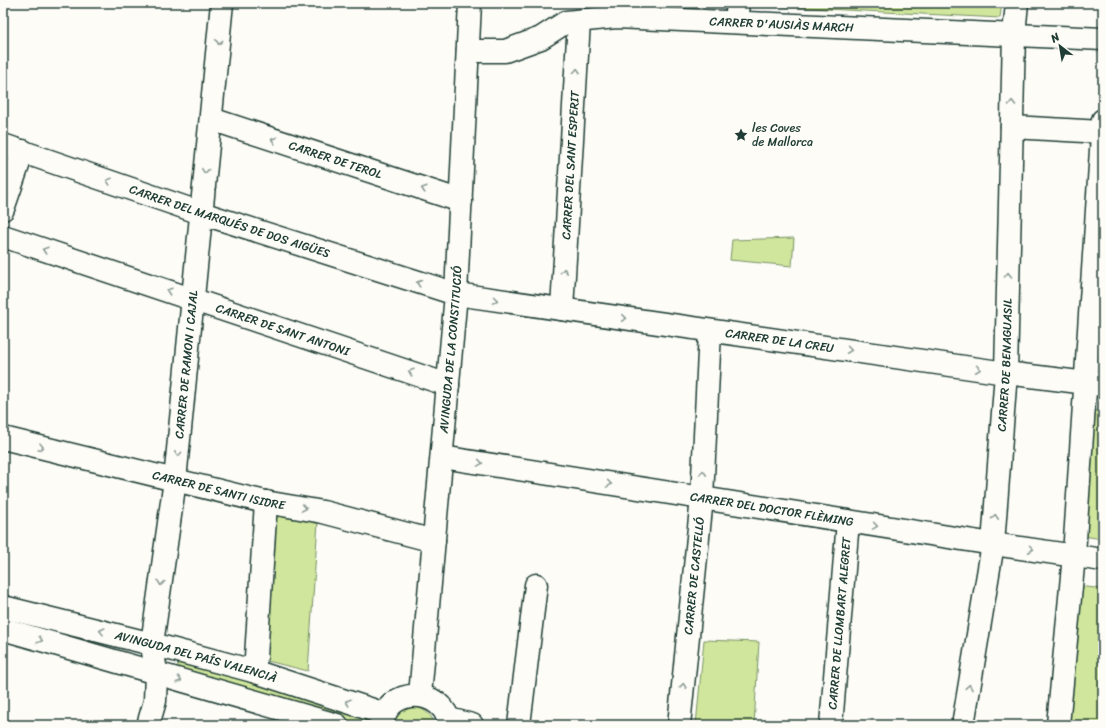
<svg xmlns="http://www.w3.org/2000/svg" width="1106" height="728" viewBox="0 0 1106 728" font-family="Sriracha,sans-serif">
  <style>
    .green { fill: #d0e69c; stroke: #789268 }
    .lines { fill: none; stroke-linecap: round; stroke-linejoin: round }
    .minor-casing { stroke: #1f3d34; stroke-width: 25 }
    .minor { stroke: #fdfcf7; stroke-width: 22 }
    .oneway { stroke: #8e9c96 }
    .labels { text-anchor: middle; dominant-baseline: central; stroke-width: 3; stroke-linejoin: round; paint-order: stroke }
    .street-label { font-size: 12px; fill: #1f3d34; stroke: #fdfcf7 }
    .poi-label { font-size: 12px; fill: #1f3d34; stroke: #fdfcf7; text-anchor: start }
  </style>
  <rect width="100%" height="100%" fill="#fdfcf7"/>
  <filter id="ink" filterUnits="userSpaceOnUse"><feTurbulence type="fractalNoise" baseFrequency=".025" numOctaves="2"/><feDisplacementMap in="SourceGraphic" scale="8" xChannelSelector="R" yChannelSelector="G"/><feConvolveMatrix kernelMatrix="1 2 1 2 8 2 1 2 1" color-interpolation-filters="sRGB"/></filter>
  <g filter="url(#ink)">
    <g class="green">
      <polygon points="750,3 1002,3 1000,18 749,5"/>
      <polygon points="794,238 792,266 730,260 732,240"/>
      <polygon points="1095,410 1103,411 1103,539 1083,536"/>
      <polygon points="276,514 318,522 308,671 259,659"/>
      <polygon points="1079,586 1103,589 1103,725 1065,725"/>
      <polygon points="704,640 759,642 754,725 696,725"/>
      <polygon points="180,659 378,715 374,725 364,725 177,668"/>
      <path d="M 416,707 C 426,710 432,715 435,725 L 392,725 C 398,712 402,708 416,707 Z"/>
    </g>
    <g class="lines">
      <g class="minor-casing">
        <g id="minor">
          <polyline points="736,22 738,3"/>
          <path id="s1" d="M 468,51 L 505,51 L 541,38 L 566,22 L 616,17 L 1103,39"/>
          <path id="s2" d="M 211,119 L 461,201"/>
          <polyline points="1012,127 1102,132"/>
          <path id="s3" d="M 3,145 L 201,213 L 456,294 L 1006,373 L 1103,385"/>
          <polyline points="3,209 23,151"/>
          <path id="s4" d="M 3,236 L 448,385"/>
          <path id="s5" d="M 562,309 L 579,21"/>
          <path id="s6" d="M 3,438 L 265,502 L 323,512 L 434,541"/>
          <path id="s7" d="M 442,457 L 993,544 L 1103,560"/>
          <path id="s8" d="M 3,607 L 152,644 L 253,671 L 385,714"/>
          <polyline points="3,629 337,725"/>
          <polyline points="253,671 256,657 266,502"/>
          <path id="s9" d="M 420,695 L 456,294 L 470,3"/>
          <polyline points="449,719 472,725"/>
          <path id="s10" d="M 148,725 L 155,701 L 156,673 L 152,644 L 175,480 L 222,3"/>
          <path d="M 382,725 C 386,686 443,686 450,725"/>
          <polyline points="519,725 536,585"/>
          <path id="s11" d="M 679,725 L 702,498 L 710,331"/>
          <path id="s12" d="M 831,725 L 848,521"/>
          <path id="s13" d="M 963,725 L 993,544 L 1006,373 L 1014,34 L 1017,3"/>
          <polyline points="1058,725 1074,555 1103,120"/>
        </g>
      </g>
      <use href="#minor" class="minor"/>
    </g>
    <defs><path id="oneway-chevron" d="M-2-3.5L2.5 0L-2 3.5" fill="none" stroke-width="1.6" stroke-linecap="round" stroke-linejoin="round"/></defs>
    <g class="oneway">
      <use href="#oneway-chevron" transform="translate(219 42) rotate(96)"/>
      <use href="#oneway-chevron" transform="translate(577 71) rotate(-87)"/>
      <use href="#oneway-chevron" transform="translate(1012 103) rotate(-89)"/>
      <use href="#oneway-chevron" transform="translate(274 140) rotate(-162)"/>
      <use href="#oneway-chevron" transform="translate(205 171) rotate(96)"/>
      <use href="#oneway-chevron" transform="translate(109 181) rotate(-161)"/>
      <use href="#oneway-chevron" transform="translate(424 189) rotate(-162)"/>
      <use href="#oneway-chevron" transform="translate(45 250) rotate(-162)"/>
      <use href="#oneway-chevron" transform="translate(564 271) rotate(-86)"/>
      <use href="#oneway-chevron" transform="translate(1008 275) rotate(-89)"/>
      <use href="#oneway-chevron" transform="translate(419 283) rotate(-162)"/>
      <use href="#oneway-chevron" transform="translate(169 291) rotate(-162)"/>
      <use href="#oneway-chevron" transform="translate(495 300) rotate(8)"/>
      <use href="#oneway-chevron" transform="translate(624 318) rotate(8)"/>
      <use href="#oneway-chevron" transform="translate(849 350) rotate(8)"/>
      <use href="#oneway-chevron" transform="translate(978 369) rotate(8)"/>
      <use href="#oneway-chevron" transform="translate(411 372) rotate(-161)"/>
      <use href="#oneway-chevron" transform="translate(41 447) rotate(14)"/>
      <use href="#oneway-chevron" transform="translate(178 454) rotate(95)"/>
      <use href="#oneway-chevron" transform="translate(480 463) rotate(9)"/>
      <use href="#oneway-chevron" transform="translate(703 473) rotate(-87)"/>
      <use href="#oneway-chevron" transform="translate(609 484) rotate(9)"/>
      <use href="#oneway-chevron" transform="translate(304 508) rotate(10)"/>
      <use href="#oneway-chevron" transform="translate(995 517) rotate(-86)"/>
      <use href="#oneway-chevron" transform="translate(875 526) rotate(9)"/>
      <use href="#oneway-chevron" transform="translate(1031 549) rotate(8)"/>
      <use href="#oneway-chevron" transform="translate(161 583) rotate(98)"/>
      <use href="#oneway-chevron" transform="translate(102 631) rotate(-166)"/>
      <use href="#oneway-chevron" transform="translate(40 640) rotate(16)"/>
      <use href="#oneway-chevron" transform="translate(179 680) rotate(16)"/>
      <use href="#oneway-chevron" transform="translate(683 686) rotate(-84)"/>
      <use href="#oneway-chevron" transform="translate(969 687) rotate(-80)"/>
      <use href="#oneway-chevron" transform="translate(348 702) rotate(-162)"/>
    </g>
  </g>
  <defs>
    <g id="sight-bare" transform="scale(1.08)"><path d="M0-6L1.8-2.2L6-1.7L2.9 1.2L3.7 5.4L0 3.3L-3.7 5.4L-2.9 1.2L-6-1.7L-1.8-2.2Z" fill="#1f3d34" stroke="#fdfcf7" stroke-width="2.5" paint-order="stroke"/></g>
  </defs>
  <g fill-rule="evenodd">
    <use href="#sight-bare" x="741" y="135"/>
  </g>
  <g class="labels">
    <g class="street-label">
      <text stroke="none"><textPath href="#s1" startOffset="321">CARRER D'AUSIÀS MARCH</textPath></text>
      <text stroke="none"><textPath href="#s2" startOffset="131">CARRER DE TEROL</textPath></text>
      <text stroke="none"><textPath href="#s5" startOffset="144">CARRER DEL SANT ESPERIT</textPath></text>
      <text stroke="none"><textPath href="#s3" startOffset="239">CARRER DEL MARQUÉS DE DOS AIGÜES</textPath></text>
      <text stroke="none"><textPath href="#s4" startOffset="295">CARRER DE SANT ANTONI</textPath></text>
      <text stroke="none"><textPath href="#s3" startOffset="804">CARRER DE LA CREU</textPath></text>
      <text stroke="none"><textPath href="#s9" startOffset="347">AVINGUDA DE LA CONSTITUCIÓ</textPath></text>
      <text stroke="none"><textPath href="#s10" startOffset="364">CARRER DE RAMON I CAJAL</textPath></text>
      <text stroke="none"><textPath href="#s13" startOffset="363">CARRER DE BENAGUASIL</textPath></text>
      <text stroke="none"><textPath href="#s6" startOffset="222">CARRER DE SANTI ISIDRE</textPath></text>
      <text stroke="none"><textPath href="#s7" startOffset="334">CARRER DEL DOCTOR FLÈMING</textPath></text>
      <text stroke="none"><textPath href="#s11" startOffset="150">CARRER DE CASTELLÓ</textPath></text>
      <text stroke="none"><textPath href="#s12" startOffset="102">CARRER DE LLOMBART ALEGRET</textPath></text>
      <text stroke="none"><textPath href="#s8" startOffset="199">AVINGUDA DEL PAÍS VALENCIÀ</textPath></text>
    </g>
    <g class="poi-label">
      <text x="752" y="128">les Coves<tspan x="752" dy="14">de Mallorca</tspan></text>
    </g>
  </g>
  <rect width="1106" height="728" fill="none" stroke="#fdfcf7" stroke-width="16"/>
  <rect x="8" y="8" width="1090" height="712" fill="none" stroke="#1f3d34" stroke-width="1.5" filter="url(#ink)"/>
  <g transform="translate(1060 46) rotate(329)" stroke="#fdfcf7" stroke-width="3" paint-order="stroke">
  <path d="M0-3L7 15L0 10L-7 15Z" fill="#1f3d34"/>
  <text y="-6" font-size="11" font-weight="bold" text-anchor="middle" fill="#1f3d34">N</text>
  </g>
</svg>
